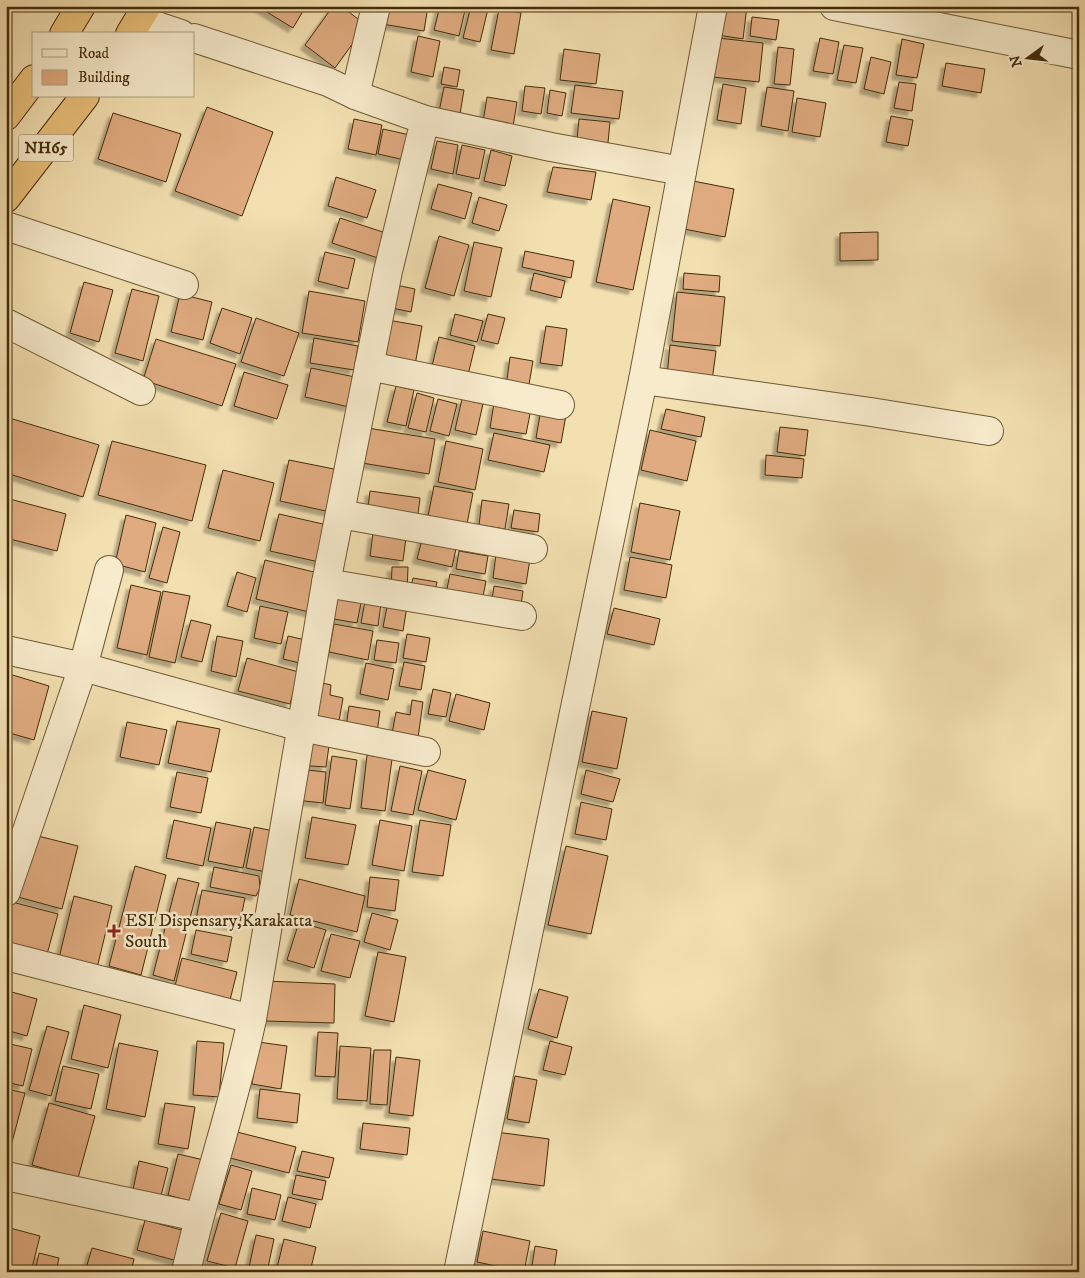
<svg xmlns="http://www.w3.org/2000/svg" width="1085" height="1278" viewBox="0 0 1085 1278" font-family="'IM FELL DW Pica',serif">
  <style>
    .building { fill: #e0ab80; stroke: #432c09; filter: url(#shadow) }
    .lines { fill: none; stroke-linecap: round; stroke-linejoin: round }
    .minor-casing { stroke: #6f5933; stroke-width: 30 }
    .highway-casing { stroke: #432c09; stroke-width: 30 }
    .minor { stroke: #f7ebcc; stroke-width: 28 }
    .highway { stroke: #eac078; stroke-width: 28 }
    .poi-dot { fill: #8f2418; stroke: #f7ebcc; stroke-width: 2 }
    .labels { text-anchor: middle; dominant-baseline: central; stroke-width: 5; stroke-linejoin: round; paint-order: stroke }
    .shield { fill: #f7ebcc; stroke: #796544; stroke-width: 1 }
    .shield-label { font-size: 16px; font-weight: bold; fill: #432c09 }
    .poi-label { font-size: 18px; fill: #432c09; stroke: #f7ebcc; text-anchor: start }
  </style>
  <defs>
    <filter id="shadow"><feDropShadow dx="-4.5" dy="4.5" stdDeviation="1" flood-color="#0004"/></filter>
  </defs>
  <rect width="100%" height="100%" fill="#f3e0b1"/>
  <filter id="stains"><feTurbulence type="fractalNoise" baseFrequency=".004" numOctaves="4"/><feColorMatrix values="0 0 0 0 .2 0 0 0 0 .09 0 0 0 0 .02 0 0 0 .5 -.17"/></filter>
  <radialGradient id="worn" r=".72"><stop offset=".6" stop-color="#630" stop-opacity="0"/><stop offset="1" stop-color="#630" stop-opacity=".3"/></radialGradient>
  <g class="building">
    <polygon points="257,6 306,6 293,28"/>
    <polygon points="333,6 341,6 366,25 335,68 305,45"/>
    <polygon points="385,6 428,6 424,31 382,24"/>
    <polygon points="440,6 466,6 459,36 434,30"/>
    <polygon points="471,6 488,9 480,42 463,38"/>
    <polygon points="722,6 747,6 743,39 718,35"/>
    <polygon points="499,9 521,13 514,54 491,50"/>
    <polygon points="752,17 779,20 776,40 750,36"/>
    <polygon points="418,36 440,41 433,77 411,72"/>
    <polygon points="718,38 763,43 759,82 713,77"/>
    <polygon points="820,38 839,42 833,74 813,71"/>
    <polygon points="902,39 924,44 917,78 896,75"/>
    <polygon points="844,45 863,48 856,83 837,80"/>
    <polygon points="778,47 794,49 790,85 774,84"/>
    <polygon points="564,49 600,54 596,84 560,80"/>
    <polygon points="871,57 891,62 884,94 864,89"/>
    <polygon points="946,63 985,69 981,93 942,86"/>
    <polygon points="444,67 460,70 457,87 441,84"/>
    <polygon points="899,82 916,84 912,111 894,108"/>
    <polygon points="723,84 746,88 741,124 717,120"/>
    <polygon points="575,85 623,91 619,119 571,113"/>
    <polygon points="525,86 545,88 541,114 522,111"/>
    <polygon points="444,87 464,90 459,120 438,117"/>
    <polygon points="767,87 794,91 788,131 761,126"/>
    <polygon points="550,90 566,93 562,116 547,113"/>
    <polygon points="487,97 517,102 512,133 482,128"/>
    <polygon points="797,98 826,103 820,137 792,132"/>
    <polygon points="207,107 273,132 242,216 175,191"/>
    <polygon points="113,113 181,134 166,182 98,159"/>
    <polygon points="891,116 913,120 908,146 886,142"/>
    <polygon points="354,119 382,125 376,155 348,149"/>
    <polygon points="579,119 610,122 607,153 576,150"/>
    <polygon points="383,129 410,135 405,160 378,154"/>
    <polygon points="437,141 458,145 453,174 431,169"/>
    <polygon points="462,145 485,150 479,179 456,174"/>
    <polygon points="491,150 512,156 505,186 484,181"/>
    <polygon points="553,167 596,172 591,200 547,192"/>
    <polygon points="336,177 376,190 367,218 328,206"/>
    <polygon points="693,181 734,189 725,237 684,229"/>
    <polygon points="438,184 472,193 465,219 431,209"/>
    <polygon points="479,197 507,205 499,231 472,223"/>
    <polygon points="613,199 650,207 633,290 596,282"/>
    <polygon points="340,218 392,235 384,260 332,243"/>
    <polygon points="878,232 878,260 840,261 840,233"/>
    <polygon points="439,236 469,245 454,296 425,288"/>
    <polygon points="474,242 502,248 491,297 464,291"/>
    <polygon points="525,251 574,261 571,278 522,267"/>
    <polygon points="325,252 355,259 348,289 318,281"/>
    <polygon points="534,273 565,281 561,298 530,290"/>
    <polygon points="684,273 720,276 719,292 683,289"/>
    <polygon points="84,282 113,290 99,342 70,333"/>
    <polygon points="391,284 415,289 411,312 387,307"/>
    <polygon points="132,289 159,296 143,361 115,353"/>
    <polygon points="309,291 365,301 358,342 302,333"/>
    <polygon points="677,292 725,297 720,346 672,341"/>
    <polygon points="180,294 212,302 203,340 171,332"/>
    <polygon points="222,308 252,318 240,354 210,343"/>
    <polygon points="455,314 483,321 477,342 450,335"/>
    <polygon points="488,314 505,318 498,344 481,340"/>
    <polygon points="256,318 299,333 284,376 241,362"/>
    <polygon points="382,319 422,326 415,365 375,358"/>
    <polygon points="546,326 567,329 562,366 540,363"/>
    <polygon points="439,337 475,346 467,379 431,370"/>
    <polygon points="314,338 358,346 354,370 310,363"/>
    <polygon points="156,339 236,364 222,406 143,380"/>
    <polygon points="670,345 716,351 712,381 667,376"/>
    <polygon points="510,357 533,361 528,390 506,387"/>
    <polygon points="311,368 355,377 349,407 305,397"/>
    <polygon points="244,372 288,385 277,419 234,406"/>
    <polygon points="396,386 414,390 406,426 387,422"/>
    <polygon points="417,393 434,398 426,432 408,428"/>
    <polygon points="438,399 457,404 449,436 430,431"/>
    <polygon points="462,399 483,404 476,435 455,430"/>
    <polygon points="494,403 531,409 526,434 490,428"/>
    <polygon points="541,409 566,415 561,443 536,438"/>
    <polygon points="666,409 705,417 701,437 661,429"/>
    <polygon points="6,417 99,445 83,497 6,473"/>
    <polygon points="780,427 808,430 805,456 777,452"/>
    <polygon points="368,428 435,439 429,474 362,463"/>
    <polygon points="650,430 696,441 687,481 641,470"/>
    <polygon points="494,433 550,445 544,472 488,460"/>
    <polygon points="112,441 206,465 192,521 98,495"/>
    <polygon points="446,441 483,449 475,490 438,482"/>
    <polygon points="766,455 804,459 802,478 765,475"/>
    <polygon points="289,460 344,471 335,513 280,501"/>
    <polygon points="223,470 274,483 260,541 208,528"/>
    <polygon points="434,486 473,493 466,529 427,521"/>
    <polygon points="370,491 420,498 417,522 367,515"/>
    <polygon points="6,498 66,514 57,551 6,538"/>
    <polygon points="482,500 509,504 505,529 479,525"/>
    <polygon points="640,503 680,511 670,560 631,552"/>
    <polygon points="514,510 540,514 538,532 511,528"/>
    <polygon points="279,514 336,527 328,564 270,551"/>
    <polygon points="126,515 156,523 145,572 115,564"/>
    <polygon points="163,527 180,532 167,583 149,578"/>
    <polygon points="373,533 406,538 403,561 370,556"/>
    <polygon points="423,536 457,544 452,567 417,559"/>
    <polygon points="6,548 11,550 6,568"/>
    <polygon points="459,551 488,556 485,574 456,569"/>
    <polygon points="496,554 530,559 526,584 493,578"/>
    <polygon points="630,557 672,565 666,598 624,590"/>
    <polygon points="265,560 322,574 313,613 256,599"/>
    <polygon points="392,567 408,567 407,593 391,592"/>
    <polygon points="237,572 256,578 247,612 227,606"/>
    <polygon points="450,574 486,581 481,607 445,599"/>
    <polygon points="413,578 437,582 433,601 409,596"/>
    <polygon points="131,585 161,592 147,655 117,648"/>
    <polygon points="494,586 523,591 520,612 491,607"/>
    <polygon points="163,591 190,596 175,663 149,657"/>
    <polygon points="338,593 362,598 357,623 334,619"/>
    <polygon points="365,601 381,604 378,626 361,623"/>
    <polygon points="388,602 407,606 403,631 383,627"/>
    <polygon points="260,606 288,612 281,644 254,638"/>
    <polygon points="614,608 660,619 654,645 607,634"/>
    <polygon points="191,620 211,625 202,662 181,657"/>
    <polygon points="334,624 373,631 368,660 329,652"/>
    <polygon points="407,634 430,638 426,662 403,658"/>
    <polygon points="217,636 243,641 236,677 211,671"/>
    <polygon points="288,636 310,641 304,664 283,659"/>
    <polygon points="377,640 399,643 396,663 374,660"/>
    <polygon points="247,658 299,672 290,704 238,691"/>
    <polygon points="404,662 425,666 421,690 399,686"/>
    <polygon points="366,663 394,669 388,700 360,694"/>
    <polygon points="6,673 49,686 34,740 6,732"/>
    <polygon points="314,681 331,685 330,695 343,698 338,727 307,722"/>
    <polygon points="433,689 451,693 446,717 428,714"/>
    <polygon points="456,694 490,703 484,730 449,721"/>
    <polygon points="412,700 423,702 418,738 392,734 396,712 410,715"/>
    <polygon points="349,706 380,711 377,733 346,728"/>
    <polygon points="592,711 627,718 617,769 582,762"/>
    <polygon points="177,721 220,729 211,772 168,763"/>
    <polygon points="127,722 167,730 159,765 120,757"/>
    <polygon points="299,742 329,746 326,767 297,765"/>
    <polygon points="367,755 392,759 385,811 361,808"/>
    <polygon points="332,756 357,760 350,809 325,805"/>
    <polygon points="400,766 422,771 413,815 391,811"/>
    <polygon points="298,769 326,772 323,803 295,800"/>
    <polygon points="428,770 466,780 456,820 418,810"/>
    <polygon points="586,770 620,779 613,802 581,794"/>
    <polygon points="177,772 208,778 201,813 170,807"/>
    <polygon points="581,802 612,809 606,840 575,834"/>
    <polygon points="312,817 356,825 348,865 305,858"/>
    <polygon points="174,820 211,828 203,866 166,858"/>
    <polygon points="380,820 412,826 404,871 372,865"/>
    <polygon points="420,820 451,825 443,876 412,872"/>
    <polygon points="216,822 251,829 243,868 208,861"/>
    <polygon points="254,827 274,831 266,872 246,868"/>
    <polygon points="34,835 78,846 62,909 18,897"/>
    <polygon points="566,846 608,856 591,934 548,925"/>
    <polygon points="135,866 166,875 141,975 109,966"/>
    <polygon points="214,867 259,876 260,888 256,896 210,887"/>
    <polygon points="370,877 399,880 395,911 367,907"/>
    <polygon points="178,878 199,883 174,981 153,975"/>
    <polygon points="299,879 365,896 357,932 290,915"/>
    <polygon points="202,890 245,898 239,927 196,919"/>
    <polygon points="74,896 112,906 97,968 59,958"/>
    <polygon points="12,902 58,914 46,958 6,947 6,923"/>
    <polygon points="372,913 398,920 390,950 364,942"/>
    <polygon points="299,922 326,930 314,968 287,960"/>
    <polygon points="196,930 232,937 227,962 191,954"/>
    <polygon points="331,934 360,941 350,978 321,971"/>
    <polygon points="378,952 406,957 394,1022 365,1016"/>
    <polygon points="182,958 237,972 228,1008 173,994"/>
    <polygon points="266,981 335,984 334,1023 265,1021"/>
    <polygon points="539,989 568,997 557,1038 528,1029"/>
    <polygon points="8,991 37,999 27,1036 6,1030"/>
    <polygon points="84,1005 121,1015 108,1068 71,1059"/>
    <polygon points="47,1026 69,1032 51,1096 29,1090"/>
    <polygon points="318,1032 338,1033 335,1077 315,1076"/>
    <polygon points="197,1041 224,1043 219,1097 193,1095"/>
    <polygon points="550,1041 572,1047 565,1075 543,1070"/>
    <polygon points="258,1042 287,1046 281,1089 252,1084"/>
    <polygon points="6,1043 32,1049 23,1086 6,1082"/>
    <polygon points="119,1043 158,1051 145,1117 106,1109"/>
    <polygon points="340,1046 371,1048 367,1101 337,1099"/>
    <polygon points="374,1050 391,1050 387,1105 370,1104"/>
    <polygon points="396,1057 420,1060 413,1116 389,1113"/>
    <polygon points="63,1066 99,1074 91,1109 55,1101"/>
    <polygon points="515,1076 537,1080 529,1123 507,1119"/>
    <polygon points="6,1089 25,1093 6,1165"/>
    <polygon points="260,1089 300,1094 297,1123 257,1118"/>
    <polygon points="49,1103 95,1116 78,1178 32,1165"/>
    <polygon points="165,1103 195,1107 188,1149 158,1144"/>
    <polygon points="363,1123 410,1128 407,1155 360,1149"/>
    <polygon points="237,1132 296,1147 289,1173 230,1158"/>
    <polygon points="496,1132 549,1139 544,1186 491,1179"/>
    <polygon points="302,1151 334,1158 329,1178 297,1171"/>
    <polygon points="178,1154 204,1160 193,1202 168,1195"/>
    <polygon points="139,1161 168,1168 161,1196 133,1190"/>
    <polygon points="231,1165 252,1171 241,1210 219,1204"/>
    <polygon points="296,1175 326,1181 322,1200 292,1194"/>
    <polygon points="252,1188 281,1195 275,1220 247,1214"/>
    <polygon points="288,1197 316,1204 310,1228 282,1221"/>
    <polygon points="221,1213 248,1221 235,1268 207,1261"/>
    <polygon points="145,1220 189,1232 181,1262 137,1250"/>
    <polygon points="10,1228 40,1236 31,1272 6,1272 6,1241"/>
    <polygon points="483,1231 530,1241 524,1272 477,1262"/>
    <polygon points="256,1235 274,1239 267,1272 248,1272"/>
    <polygon points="284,1239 316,1247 310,1272 276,1272"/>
    <polygon points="535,1246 557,1250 554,1270 532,1266"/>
    <polygon points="92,1248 134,1259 131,1272 85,1272"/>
    <polygon points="39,1253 59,1258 56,1272 35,1272"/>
  </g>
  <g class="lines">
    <g class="minor-casing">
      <g id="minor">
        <polyline points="834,6 1079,55"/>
        <polyline points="139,20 181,34"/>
        <polyline points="194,38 328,82 355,95 425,120 551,147 682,171"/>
        <polyline points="355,95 376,6"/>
        <polyline points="6,226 184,285"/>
        <polyline points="6,323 141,391"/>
        <polyline points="369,366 560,405"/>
        <polyline points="643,380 871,412 989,431"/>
        <polyline points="340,514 533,549"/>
        <polyline points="326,583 522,616"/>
        <polyline points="6,650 83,667 301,727 426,752"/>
        <polyline points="6,892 83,667 109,570"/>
        <polyline points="6,956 252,1019"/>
        <polyline points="6,1176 198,1217"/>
        <path d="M 186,1272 C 205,1187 234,1105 252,1019 L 326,583 L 388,271 L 425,120"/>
        <polyline points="458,1272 643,380 713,6"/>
      </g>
    </g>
    <g class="highway-casing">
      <g id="highway">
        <polyline points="64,34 81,6"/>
        <polyline points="130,34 147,6"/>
        <polyline points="6,116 34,79"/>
        <polyline points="6,198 85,96"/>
      </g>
    </g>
    <use href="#minor" class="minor"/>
    <use href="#highway" class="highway"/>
  </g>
  <path class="poi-dot" d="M111.5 923.5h5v5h5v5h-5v5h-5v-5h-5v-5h5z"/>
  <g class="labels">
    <rect class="shield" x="18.5" y="134.5" width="55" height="27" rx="4"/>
    <g class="shield-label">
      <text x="46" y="148">NH65</text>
    </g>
    <g class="poi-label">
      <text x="125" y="921">ESI Dispensary,Karakatta<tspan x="125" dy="21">South</tspan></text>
    </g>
  </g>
  <rect width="1085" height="1278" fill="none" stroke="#f3e0b1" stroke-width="25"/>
  <rect x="8" y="8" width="1070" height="1263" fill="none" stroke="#432c09" stroke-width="2.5"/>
  <rect x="12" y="12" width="1060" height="1253" fill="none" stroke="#432c09"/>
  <rect x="32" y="32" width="162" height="65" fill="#f7ebcc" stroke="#af9f7e"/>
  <rect x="42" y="49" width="25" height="8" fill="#f7ebcc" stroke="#af9f7e"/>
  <text x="78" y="58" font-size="15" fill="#432c09">Road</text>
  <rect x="42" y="70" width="25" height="15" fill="#e0ab80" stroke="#af9f7e"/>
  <text x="78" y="82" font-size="15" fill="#432c09">Building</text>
  <g transform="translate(1028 58) rotate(255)" stroke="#f7ebcc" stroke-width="4" paint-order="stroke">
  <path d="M0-4L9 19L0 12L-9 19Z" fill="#432c09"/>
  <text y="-8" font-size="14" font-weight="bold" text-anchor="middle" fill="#432c09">N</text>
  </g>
  <rect width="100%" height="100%" filter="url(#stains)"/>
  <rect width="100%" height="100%" fill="url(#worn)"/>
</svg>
